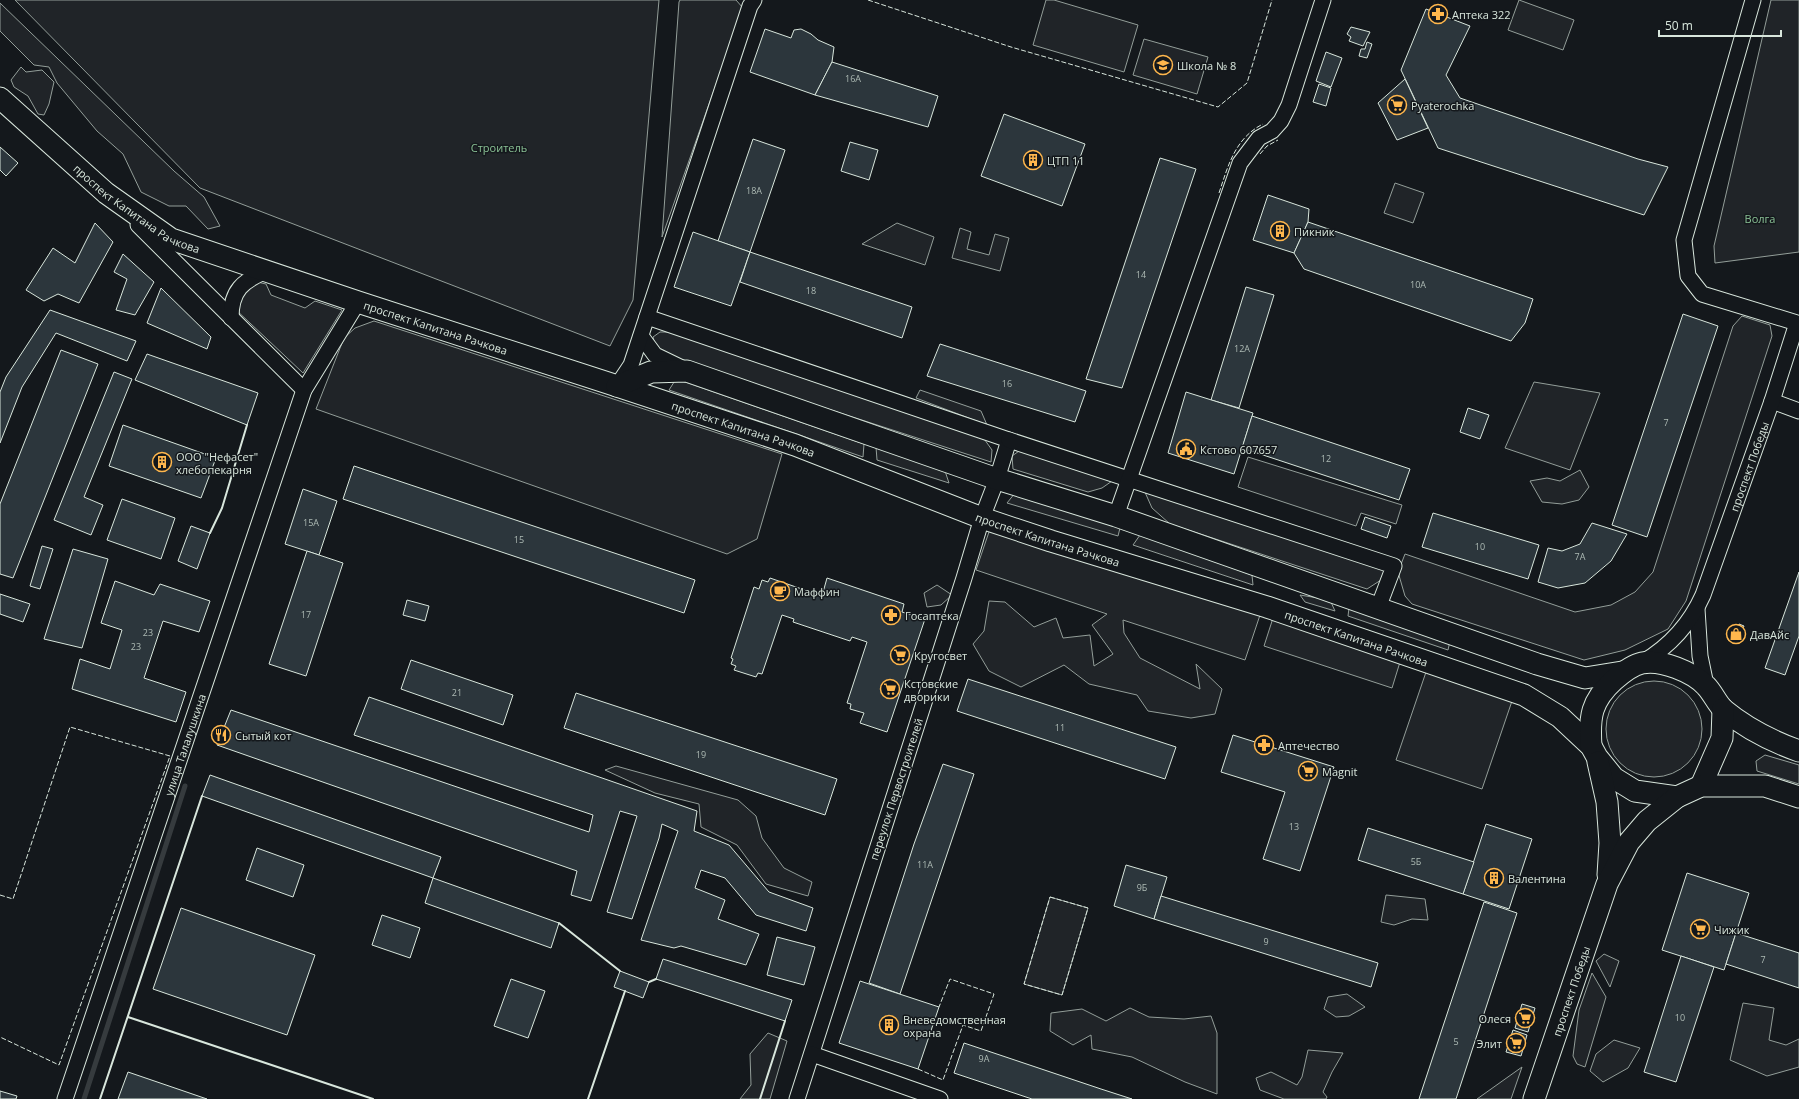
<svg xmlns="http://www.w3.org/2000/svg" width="1799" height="1099" viewBox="0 0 1799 1099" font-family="'Open Sans',sans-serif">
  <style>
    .green { fill: #202428; stroke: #939e99 }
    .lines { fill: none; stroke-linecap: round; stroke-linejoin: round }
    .stream { stroke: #363b3e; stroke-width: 5 }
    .building { fill: #2c363c; stroke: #d8e6dc }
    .street-casing { stroke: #d8e6dc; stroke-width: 17 }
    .secondary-casing { stroke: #d8e6dc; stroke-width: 23 }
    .street { stroke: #14181c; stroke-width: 15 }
    .secondary { stroke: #14181c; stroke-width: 21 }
    .fence { stroke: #d8e6dc; stroke-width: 1; stroke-dasharray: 5 2; stroke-linecap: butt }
    .wall { stroke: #d8e6dc; stroke-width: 2 }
    .labels { text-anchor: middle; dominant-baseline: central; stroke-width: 3; stroke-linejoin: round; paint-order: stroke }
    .number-label { font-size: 9px; fill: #adbab4 }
    .poi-label { font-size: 11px; fill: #d8e6dc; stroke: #14181c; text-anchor: start }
    .park-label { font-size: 11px; fill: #8ac095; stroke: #14181c }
    .street-label { font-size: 11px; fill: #d8e6dc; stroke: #14181c }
  </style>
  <rect width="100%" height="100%" fill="#14181c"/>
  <g class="green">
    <polygon points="15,0 659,0 633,300 610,346 200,188"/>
    <polygon points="680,0 736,0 743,8 662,237 679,2"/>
    <polygon points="1046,0 1054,0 1138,25 1124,72 1033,45"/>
    <polygon points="1519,0 1574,20 1563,50 1508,30"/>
    <polygon points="1771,0 1799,0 1799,252 1715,263 1714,246"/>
    <polygon points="0,3 174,171 204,197 220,226 208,229 186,206 169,206 141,192 123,154 97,131 57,83 49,67 34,65 0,31"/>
    <polygon points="1144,39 1208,57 1197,94 1133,75"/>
    <polygon points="21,67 26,72 42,70 54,82 49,104 44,115 38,114 28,96 14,87 11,80"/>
    <polygon points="1395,183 1424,193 1413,223 1384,213"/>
    <polygon points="897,223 934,237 925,265 862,244"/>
    <polygon points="960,228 971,232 967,249 989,255 995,234 1009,238 1000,271 952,258"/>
    <polygon points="253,281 266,284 271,295 305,308 315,301 342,310 303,373 233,307"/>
    <polygon points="1742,316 1770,325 1772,336 1686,601 1668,629 1625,650 1584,660 1412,604 1405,596 1398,572 1405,554 1575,612 1611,605 1635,592 1653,572 1733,326"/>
    <polygon points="374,321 782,454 757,539 727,554 316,409 344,338 355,328"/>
    <polygon points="660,332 673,332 982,436 992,450 991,462 668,357 656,350 653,337"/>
    <polygon points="676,379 864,444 863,457 669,390"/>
    <polygon points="1534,382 1600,393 1570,470 1505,448"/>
    <polygon points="920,390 981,411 987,425 916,398"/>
    <polygon points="876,447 943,465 949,483 877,460"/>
    <polygon points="1022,449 1115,479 1102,488 1088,492 1013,469 1012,456"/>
    <polygon points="1248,457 1402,505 1396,524 1361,513 1356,526 1238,487"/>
    <polygon points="1580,470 1589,487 1579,500 1562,504 1542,502 1530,481 1547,478 1560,481"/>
    <polygon points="1144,490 1385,569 1381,580 1367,589 1170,524 1152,508"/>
    <polygon points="1015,493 1120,528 1118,536 1007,503"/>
    <polygon points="991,526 1260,615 1245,660 1123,620 1124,633 1140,658 1200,689 1196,664 1222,689 1215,714 1191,718 1148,711 1137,695 1089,684 1064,665 1021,687 989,671 973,644 984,631 989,601 1005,602 1034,627 1056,618 1063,638 1090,635 1094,666 1113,654 1092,625 1107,614 976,570"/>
    <polygon points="1140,535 1252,575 1253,585 1133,545"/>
    <polygon points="937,585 952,595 941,605 927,607 924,593"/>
    <polygon points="1300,595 1330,600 1335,611 1305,602"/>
    <polygon points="1349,608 1450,641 1448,650 1348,616"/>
    <polygon points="1273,618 1400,662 1392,688 1264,646"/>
    <polygon points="1426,672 1512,701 1482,789 1396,760"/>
    <circle cx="1654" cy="729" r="48"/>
    <polygon points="1765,755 1799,765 1799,784 1757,771 1756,761"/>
    <polygon points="616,766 738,800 756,816 762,838 784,868 812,882 808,896 766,884 737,845 701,827 699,804 655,793 605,770"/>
    <polygon points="1386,895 1425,899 1428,920 1412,919 1394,925 1381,922"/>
    <polygon points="1050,897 1088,908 1062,995 1024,984"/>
    <polygon points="1604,954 1619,961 1610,987 1596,961"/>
    <polygon points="1592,973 1606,997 1585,1067 1577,1064 1573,1056 1579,1010"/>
    <polygon points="1347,994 1365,1007 1349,1016 1336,1017 1324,1009 1328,997"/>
    <polygon points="1743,1003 1774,1008 1769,1040 1786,1045 1799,1039 1799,1067 1767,1076 1730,1060"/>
    <polygon points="1130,1008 1149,1017 1184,1019 1211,1016 1217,1033 1217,1094 1185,1082 1132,1057 1092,1049 1091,1035 1073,1045 1050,1031 1051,1013 1082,1009 1106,1021"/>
    <polygon points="768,1033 787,1041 770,1099 740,1099 751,1085 750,1054"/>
    <polygon points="1614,1040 1640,1048 1628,1068 1603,1082 1590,1071 1596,1054"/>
    <polygon points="1308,1050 1343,1053 1332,1072 1323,1092 1327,1097 1326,1099 1284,1099 1260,1090 1256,1078 1271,1072 1297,1085 1302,1077"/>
    <polygon points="1522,1067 1511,1099 1477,1099"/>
  </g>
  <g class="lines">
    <polyline class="stream" points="84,1099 185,786"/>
  </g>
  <g class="building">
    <polygon points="1426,9 1470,26 1446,75 1460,98 1638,159 1668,167 1644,215 1438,148 1401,70"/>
    <polygon points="1351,27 1370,32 1363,46 1349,41 1351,37 1347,34"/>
    <polygon points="765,29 791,38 794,30 801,29 811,34 818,40 834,47 832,62 815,95 750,72"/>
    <polygon points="1367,42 1372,44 1367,58 1359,56 1361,49 1365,49"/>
    <polygon points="1326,52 1342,58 1331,87 1316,81"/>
    <polygon points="832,62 938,96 928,127 815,95"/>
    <polygon points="1405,79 1428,128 1397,140 1378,103"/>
    <polygon points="1319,84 1331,88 1326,106 1313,102"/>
    <polygon points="1004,114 1085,144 1062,206 981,176"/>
    <polygon points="753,139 785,150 750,252 718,241"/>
    <polygon points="850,142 878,150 869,180 841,171"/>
    <polygon points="0,147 18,163 6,176 0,170"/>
    <polygon points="1160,158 1196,169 1122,388 1086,379"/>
    <polygon points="1268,195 1309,209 1308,222 1294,253 1253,240"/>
    <polygon points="1308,222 1533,299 1525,323 1511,341 1304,269 1294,253"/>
    <polygon points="95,223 113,242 79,303 58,294 44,301 26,290 53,248 75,263"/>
    <polygon points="693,232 750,252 731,306 674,287"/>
    <polygon points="750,252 912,307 902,338 740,282"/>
    <polygon points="123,254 154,282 135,315 116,310 127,279 114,272"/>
    <polygon points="1246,287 1274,295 1239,408 1211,400"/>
    <polygon points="161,288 211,337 207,349 147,323"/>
    <polygon points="50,310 136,341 127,361 56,333 22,387 0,443 0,392 6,377"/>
    <polygon points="1683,314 1718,326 1647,537 1612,525"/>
    <polygon points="940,344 1086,391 1075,422 927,376"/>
    <polygon points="61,350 98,364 13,578 0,574 0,504"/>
    <polygon points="147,354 258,393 247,425 135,380"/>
    <polygon points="114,372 132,379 84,497 103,505 91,535 54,520"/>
    <polygon points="1186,392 1253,413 1234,474 1168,453"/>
    <polygon points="1468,408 1489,415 1480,439 1460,432"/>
    <polygon points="1252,416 1410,469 1399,500 1242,448"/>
    <polygon points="123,425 216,458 201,498 109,466"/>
    <polygon points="354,466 695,580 684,613 343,499"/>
    <polygon points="303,489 337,501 319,555 285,544"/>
    <polygon points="122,499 175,518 161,559 107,540"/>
    <polygon points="1433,513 1539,545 1528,579 1422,547"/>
    <polygon points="1365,517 1391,526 1387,538 1361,529"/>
    <polygon points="1592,523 1627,534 1611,561 1585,583 1558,588 1538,582 1548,548 1562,551 1580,544"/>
    <polygon points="191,526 210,533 197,569 178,561"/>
    <polygon points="42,546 53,549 40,589 30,586"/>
    <polygon points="73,549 108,559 82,648 44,639"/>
    <polygon points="307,551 343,563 306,676 269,664"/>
    <polygon points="1799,572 1799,636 1785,675 1765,668"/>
    <polygon points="770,578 822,596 827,578 904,604 902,612 925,619 887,732 860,723 864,713 850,709 851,704 847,703 867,642 852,637 850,641 793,622 794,619 782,615 762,674 758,673 756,677 734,670 736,666 731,664 733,659 731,658 754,587 759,589 762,580 768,582"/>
    <polygon points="115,581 154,595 160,584 210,601 199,632 163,621 144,678 186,692 176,722 72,689 80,659 110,669 122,630 101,623"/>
    <polygon points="0,594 30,604 23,622 0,614"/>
    <polygon points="407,600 429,606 425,621 403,615"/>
    <polygon points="1739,624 1744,626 1737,643 1728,640 1733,626 1738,627"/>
    <polygon points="411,660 513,695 503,725 401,689"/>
    <polygon points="968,679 1176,747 1165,779 957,711"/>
    <polygon points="576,693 837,779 825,815 564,728"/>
    <polygon points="369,697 697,811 694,831 729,845 769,892 813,908 806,931 756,915 725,878 701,870 695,888 725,900 718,919 759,934 746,965 681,946 674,948 641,940 678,831 662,824 659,838 632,919 607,912 637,816 620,811 591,901 571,895 577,871 217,745 231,710 589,832 593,815 354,735"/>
    <polygon points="1233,735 1334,767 1300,871 1263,859 1285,792 1221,772"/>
    <polygon points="943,764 974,774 900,994 869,983 914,844"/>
    <polygon points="210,775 441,857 433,878 202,796"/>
    <polygon points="1486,824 1532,839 1509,909 1463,894"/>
    <polygon points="1368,828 1474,862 1463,894 1358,860"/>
    <polygon points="257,848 304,865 293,897 246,880"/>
    <polygon points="1126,865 1167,877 1154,919 1114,906"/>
    <polygon points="1687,873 1749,893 1724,970 1662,950"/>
    <polygon points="433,878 559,923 551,948 425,903"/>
    <polygon points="1161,896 1378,963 1371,987 1154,919"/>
    <polygon points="1484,902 1517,913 1456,1099 1419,1099"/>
    <polygon points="181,908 315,955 287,1035 153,989"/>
    <polygon points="382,915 420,928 410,958 372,945"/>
    <polygon points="1736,933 1799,953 1799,988 1726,964"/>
    <polygon points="777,937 815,947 804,985 767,975"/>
    <polygon points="1681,956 1714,967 1676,1082 1644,1072"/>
    <polygon points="663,959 792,1000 785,1021 656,979"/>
    <polygon points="620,971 649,982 643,998 614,987"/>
    <polygon points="511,979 545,991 528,1038 494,1026"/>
    <polygon points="860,981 939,1007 918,1069 839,1043"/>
    <polygon points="1522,1004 1535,1008 1528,1032 1515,1028"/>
    <polygon points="1513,1030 1527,1035 1521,1056 1506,1052"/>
    <polygon points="964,1043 1101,1089 1132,1099 1032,1099 954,1073"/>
    <polygon points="128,1072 207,1099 118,1099"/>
    <polygon points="0,1091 17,1096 16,1099 0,1099"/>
  </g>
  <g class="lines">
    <g class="street-casing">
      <g id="street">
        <polyline points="138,225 304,390"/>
        <polyline points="647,317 1009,440 997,479 982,518 964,578 797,1099"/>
        <path d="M 231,318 C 231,290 243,281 266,271"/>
        <polyline points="641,336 655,355 686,370"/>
        <polyline points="617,386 631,365 750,6 754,0"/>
        <polyline points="1772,401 1799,411"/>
        <polyline points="1009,440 1394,566 1378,608"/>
        <polyline points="1116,516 1240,163 1259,138 1272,131 1281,121 1289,105 1323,0"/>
        <polyline points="1697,609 1700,656 1706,685"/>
        <path id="s1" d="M 1643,662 C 1670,646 1690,624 1703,595 L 1772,401 L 1797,323 L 1702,294 L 1688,276 L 1684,240 L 1753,0"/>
        <polyline points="812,1054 940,1099"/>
        <path id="s2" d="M 65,1099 L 304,390 L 358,302"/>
      </g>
    </g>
    <g class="secondary-casing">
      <g id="secondary">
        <path id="s3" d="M 0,98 L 106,193 L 171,239 L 358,302 L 608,383 L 795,445 L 982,518 L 1051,541 L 1267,607 L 1524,695 L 1560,717 L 1591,746 L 1597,757 L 1614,778 L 1635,791 L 1677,797"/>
        <polyline points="617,386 651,372 687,371 997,479 1116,516 1537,664 1585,678 1622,672"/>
        <path d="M 1591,746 C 1589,717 1591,701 1614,680 C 1621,674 1632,665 1642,663 C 1661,659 1693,672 1706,686 C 1713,693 1717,704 1724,710 C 1747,729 1771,741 1799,751"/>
        <polyline points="1598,762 1607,802 1610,843 1608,875"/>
        <polyline points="1701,786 1722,738 1723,709"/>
        <path id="s4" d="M 1534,1099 L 1607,884 L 1629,842 L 1647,821 L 1677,797 L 1701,786 L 1765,786 L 1799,797"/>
      </g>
    </g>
    <use href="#street" class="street"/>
    <use href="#secondary" class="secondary"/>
    <g class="fence">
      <polyline points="868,0 1011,47 1218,107 1247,83 1272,0"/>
      <polyline points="1260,154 1267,146 1278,140"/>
      <path d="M 1219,193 C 1228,166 1235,138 1263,124"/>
      <polyline points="0,895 13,899 70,727 170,756 59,1065 0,1037"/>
      <polygon points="1050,897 1088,908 1062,995 1024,984"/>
      <polyline points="918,1069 943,1080 963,1025 981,1031 994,994 950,979 939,1007"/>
    </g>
    <g class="wall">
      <polyline points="210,533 222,508 247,425"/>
      <polyline points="559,923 620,971"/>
      <polyline points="649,982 656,979"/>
      <polyline points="128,1017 373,1099"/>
      <polyline points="100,1099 202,796"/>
      <polyline points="588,1099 625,991"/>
      <polyline points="760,1099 785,1021"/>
    </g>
  </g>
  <defs>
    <g id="pharmacy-ring" transform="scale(1)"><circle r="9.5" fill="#14181c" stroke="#ffb74d" stroke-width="1.5"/><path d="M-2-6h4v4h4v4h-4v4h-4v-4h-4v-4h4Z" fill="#ffb74d"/></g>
    <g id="school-ring" transform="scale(1)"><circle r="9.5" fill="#14181c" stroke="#ffb74d" stroke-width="1.5"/><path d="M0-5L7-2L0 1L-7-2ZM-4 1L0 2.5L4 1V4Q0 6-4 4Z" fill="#ffb74d"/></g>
    <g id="supermarket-ring" transform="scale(1)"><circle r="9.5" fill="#14181c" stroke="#ffb74d" stroke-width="1.5"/><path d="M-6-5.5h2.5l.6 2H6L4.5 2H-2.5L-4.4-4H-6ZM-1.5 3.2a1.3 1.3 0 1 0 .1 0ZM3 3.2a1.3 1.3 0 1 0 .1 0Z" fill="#ffb74d"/></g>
    <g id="building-ring" transform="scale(1)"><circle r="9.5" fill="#14181c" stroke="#ffb74d" stroke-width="1.5"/><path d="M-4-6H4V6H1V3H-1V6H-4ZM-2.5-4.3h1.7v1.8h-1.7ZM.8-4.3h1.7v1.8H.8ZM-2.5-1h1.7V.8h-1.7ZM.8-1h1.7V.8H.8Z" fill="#ffb74d"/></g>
    <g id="civic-ring" transform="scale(1)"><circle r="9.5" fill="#14181c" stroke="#ffb74d" stroke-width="1.5"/><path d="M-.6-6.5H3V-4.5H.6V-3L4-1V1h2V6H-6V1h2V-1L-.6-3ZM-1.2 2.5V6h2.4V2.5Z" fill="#ffb74d"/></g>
    <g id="cafe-ring" transform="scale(1)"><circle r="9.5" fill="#14181c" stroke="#ffb74d" stroke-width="1.5"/><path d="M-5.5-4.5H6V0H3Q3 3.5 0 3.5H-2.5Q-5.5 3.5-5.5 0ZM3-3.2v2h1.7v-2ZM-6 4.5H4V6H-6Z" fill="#ffb74d"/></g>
    <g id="shop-ring" transform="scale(1)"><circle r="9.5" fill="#14181c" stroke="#ffb74d" stroke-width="1.5"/><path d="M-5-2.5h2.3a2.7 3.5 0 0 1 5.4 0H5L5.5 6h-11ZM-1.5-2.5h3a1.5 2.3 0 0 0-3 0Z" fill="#ffb74d"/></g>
    <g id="restaurant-ring" transform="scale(1)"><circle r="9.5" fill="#14181c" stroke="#ffb74d" stroke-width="1.5"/><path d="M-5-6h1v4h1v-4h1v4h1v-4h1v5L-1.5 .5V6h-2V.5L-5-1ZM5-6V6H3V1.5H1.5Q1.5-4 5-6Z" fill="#ffb74d"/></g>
  </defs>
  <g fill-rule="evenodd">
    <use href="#pharmacy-ring" x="1438" y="14"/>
    <use href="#school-ring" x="1163" y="65"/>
    <use href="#supermarket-ring" x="1397" y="105"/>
    <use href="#building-ring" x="1033" y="160"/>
    <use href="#building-ring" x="1280" y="231"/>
    <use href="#civic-ring" x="1186" y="449"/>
    <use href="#building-ring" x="162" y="462"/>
    <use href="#cafe-ring" x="780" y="591"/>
    <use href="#pharmacy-ring" x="891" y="615"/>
    <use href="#shop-ring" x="1736" y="634"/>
    <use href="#supermarket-ring" x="900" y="655"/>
    <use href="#supermarket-ring" x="890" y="689"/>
    <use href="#restaurant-ring" x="221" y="735"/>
    <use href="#pharmacy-ring" x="1264" y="745"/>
    <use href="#supermarket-ring" x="1308" y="771"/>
    <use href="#building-ring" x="1494" y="878"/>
    <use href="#supermarket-ring" x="1700" y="929"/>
    <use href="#supermarket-ring" x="1525" y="1018"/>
    <use href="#building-ring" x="889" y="1025"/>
    <use href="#supermarket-ring" x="1516" y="1043"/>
  </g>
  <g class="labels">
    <g class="number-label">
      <text x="853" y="78">16А</text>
      <text x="754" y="190">18А</text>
      <text x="1141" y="274">14</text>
      <text x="1418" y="284">10А</text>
      <text x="811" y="290">18</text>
      <text x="1242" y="348">12А</text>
      <text x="1007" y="383">16</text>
      <text x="1666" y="422">7</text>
      <text x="1326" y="458">12</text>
      <text x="311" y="522">15А</text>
      <text x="519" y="539">15</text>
      <text x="1480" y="546">10</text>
      <text x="1580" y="556">7А</text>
      <text x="306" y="614">17</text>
      <text x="148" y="632">23</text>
      <text x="136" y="646">23</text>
      <text x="457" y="692">21</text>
      <text x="1060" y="727">11</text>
      <text x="701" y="754">19</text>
      <text x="1294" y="826">13</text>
      <text x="1416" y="861">5Б</text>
      <text x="925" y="864">11А</text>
      <text x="1142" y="887">9Б</text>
      <text x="1266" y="941">9</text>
      <text x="1763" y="959">7</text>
      <text x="1680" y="1017">10</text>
      <text x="1456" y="1041">5</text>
      <text x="984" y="1058">9А</text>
    </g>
    <g class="poi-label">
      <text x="1452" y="14">Аптека 322</text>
      <text x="1177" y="65">Школа № 8</text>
      <text x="1411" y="105">Pyaterochka</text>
      <text x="1047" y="160">ЦТП 11</text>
      <text x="1294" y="231">Пикник</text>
      <text x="1200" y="449">Кстово 607657</text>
      <text x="176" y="456">ООО "Нефасет"<tspan x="176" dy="13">хлебопекарня</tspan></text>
      <text x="794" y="591">Маффин</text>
      <text x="905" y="615">Госаптека</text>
      <text x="1750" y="634">ДавАйс</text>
      <text x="914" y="655">Кругосвет</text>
      <text x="904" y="683">Кстовские<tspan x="904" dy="13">дворики</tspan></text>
      <text x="235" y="735">Сытый кот</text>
      <text x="1278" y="745">Аптечество</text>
      <text x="1322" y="771">Magnit</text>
      <text x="1508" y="878">Валентина</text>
      <text x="1714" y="929">Чижик</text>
      <text x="1511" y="1018" text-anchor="end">Олеся</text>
      <text x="903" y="1019">Вневедомственная<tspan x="903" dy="13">охрана</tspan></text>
      <text x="1502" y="1043" text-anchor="end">Элит</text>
    </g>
    <g class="park-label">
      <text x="499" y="147">Строитель</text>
      <text x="1760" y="218">Волга</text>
    </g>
    <g class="street-label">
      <text stroke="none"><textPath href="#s3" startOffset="177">проспект Капитана Рачкова</textPath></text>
      <text stroke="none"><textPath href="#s3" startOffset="501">проспект Капитана Рачкова</textPath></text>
      <text stroke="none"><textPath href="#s3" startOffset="825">проспект Капитана Рачкова</textPath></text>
      <text stroke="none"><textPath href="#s1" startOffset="228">проспект Победы</textPath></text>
      <text stroke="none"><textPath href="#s3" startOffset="1149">проспект Капитана Рачкова</textPath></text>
      <text stroke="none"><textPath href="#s3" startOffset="1473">проспект Капитана Рачкова</textPath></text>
      <text stroke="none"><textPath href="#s2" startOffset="374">улица Талалушкина</textPath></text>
      <text transform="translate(896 789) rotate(-72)">переулок Первостроителей</text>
      <text stroke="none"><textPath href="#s4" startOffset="114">проспект Победы</textPath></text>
    </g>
  </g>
  <path d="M1659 30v6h122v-6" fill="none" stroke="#d8e6dc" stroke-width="2"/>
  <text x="1665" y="30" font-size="12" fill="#d8e6dc" stroke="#14181c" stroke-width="3" paint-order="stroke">50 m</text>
</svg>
